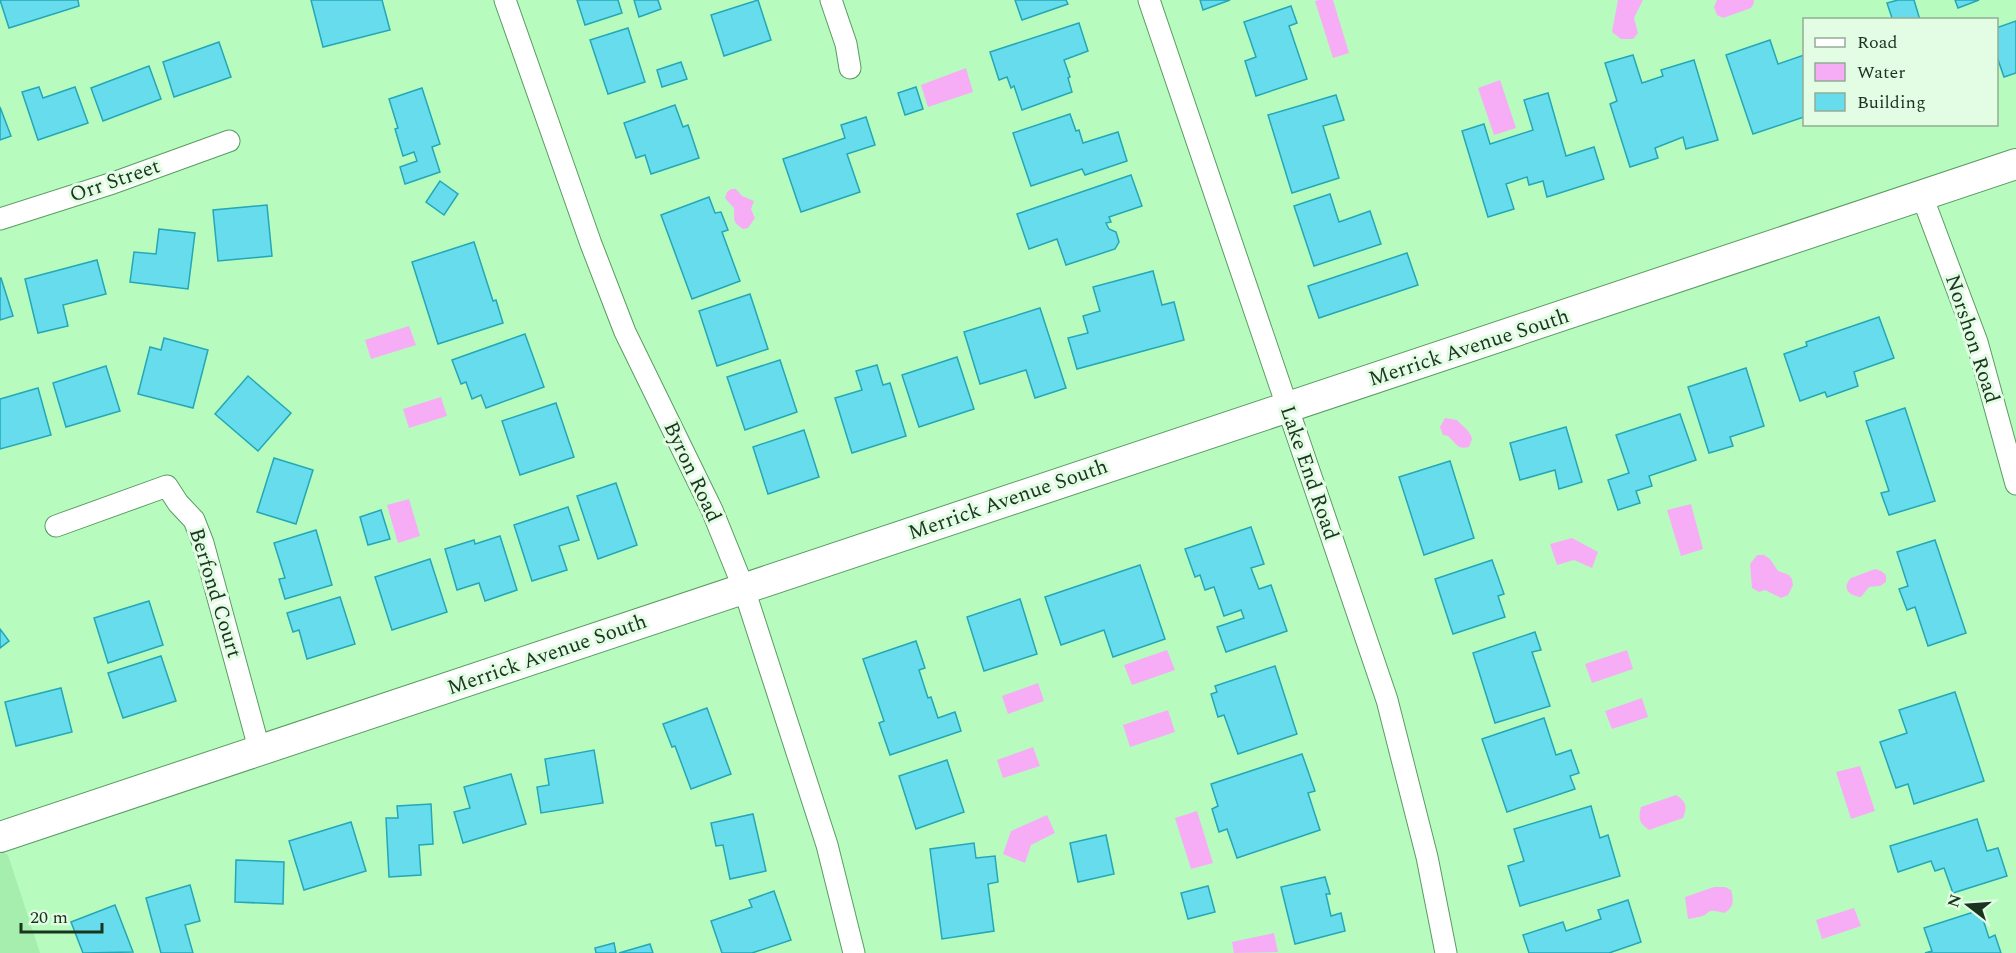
<svg xmlns="http://www.w3.org/2000/svg" width="2016" height="953" viewBox="0 0 2016 953" font-family="Spectral,serif">
  <style>
    .built { fill: #a5eead }
    .water { fill: #f7adf5 }
    .building { fill: #67dcec; stroke: #24a7b6; stroke-width: 1.5 }
    .lines { fill: none; stroke-linecap: round; stroke-linejoin: round }
    .street-casing { stroke: #5a9b63; stroke-width: 23 }
    .secondary-casing { stroke: #5a9b63; stroke-width: 32 }
    .street { stroke: #fff; stroke-width: 21 }
    .secondary { stroke: #fff; stroke-width: 30 }
    .labels { text-anchor: middle; dominant-baseline: central; stroke-width: 6; stroke-linejoin: round; paint-order: stroke }
    .street-label { font-size: 21px; fill: #1a351e; stroke: #e3fde5 }
  </style>
  <rect width="100%" height="100%" fill="#b7fcbe"/>
  <polygon class="built" points="0,850 8,855 40,953 0,953"/>
  <g class="water">
    <polygon points="1319,0 1333,0 1349,53 1333,58 1315,1"/>
    <polygon points="1618,0 1643,0 1634,18 1638,33 1633,39 1621,39 1612,32"/>
    <polygon points="1717,0 1754,0 1754,3 1751,8 1723,18 1717,15 1714,7"/>
    <polygon points="966,68 973,92 928,107 921,85"/>
    <polygon points="1500,80 1516,128 1494,135 1478,88"/>
    <path d="M 731,189 L 736,189 L 742,196 L 754,201 L 751,209 L 755,218 L 748,228 L 743,229 C 731,221 735,220 734,208 L 725,198 L 727,192 Z"/>
    <polygon points="409,326 416,345 371,359 365,340"/>
    <polygon points="441,397 447,416 409,428 403,409"/>
    <path d="M 1445,418 L 1457,420 C 1462,426 1471,431 1472,439 L 1469,447 C 1457,450 1456,443 1448,436 L 1443,435 L 1440,427 Z"/>
    <polygon points="409,499 420,536 398,543 387,505"/>
    <polygon points="1691,504 1703,549 1681,556 1667,510"/>
    <polygon points="1572,538 1598,552 1592,568 1574,560 1557,565 1550,544"/>
    <polygon points="1757,555 1764,555 1770,559 1778,571 1789,575 1792,579 1793,585 1788,595 1781,598 1765,590 1759,592 1752,588 1750,564"/>
    <path d="M 1875,569 L 1881,571 L 1886,575 L 1886,582 L 1880,586 L 1869,587 L 1861,597 C 1849,596 1841,588 1851,578 Z"/>
    <polygon points="1167,650 1175,670 1132,685 1124,665"/>
    <polygon points="1627,650 1633,669 1592,683 1585,664"/>
    <polygon points="1038,683 1044,701 1008,714 1002,696"/>
    <polygon points="1642,698 1648,717 1612,729 1605,711"/>
    <polygon points="1168,710 1175,732 1130,747 1123,725"/>
    <polygon points="1033,747 1040,766 1003,778 997,760"/>
    <polygon points="1860,766 1875,811 1851,819 1836,772"/>
    <path d="M 1676,795 C 1687,802 1687,807 1683,818 L 1649,830 C 1639,823 1638,819 1641,807 Z"/>
    <polygon points="1197,811 1213,863 1191,869 1175,818"/>
    <polygon points="1047,815 1055,833 1031,845 1025,863 1003,854 1011,831"/>
    <path d="M 1714,887 L 1725,887 L 1731,890 C 1734,900 1734,908 1724,913 C 1704,907 1712,914 1699,917 C 1696,918 1692,918 1688,919 L 1685,897 Z"/>
    <polygon points="1854,908 1861,926 1822,939 1816,920"/>
    <polygon points="1274,933 1278,952 1234,953 1232,942"/>
  </g>
  <g class="building">
    <polygon points="0,0 78,0 79,6 9,28"/>
    <polygon points="311,0 382,0 390,30 323,47"/>
    <polygon points="577,0 618,0 622,13 585,25"/>
    <polygon points="634,0 658,0 661,9 639,17"/>
    <polygon points="758,0 771,40 724,56 711,15"/>
    <polygon points="1015,0 1066,0 1068,4 1022,20"/>
    <polygon points="1200,0 1230,0 1203,10"/>
    <polygon points="1898,0 1914,0 1920,20 1888,20 1892,18 1887,3"/>
    <polygon points="1955,0 1979,0 1958,8"/>
    <polygon points="1291,6 1297,23 1289,26 1307,79 1256,96 1245,61 1256,57 1244,22"/>
    <polygon points="2016,21 2016,73 2004,77 1996,54 1996,28"/>
    <polygon points="1079,23 1088,51 1064,60 1070,77 1068,78 1072,92 1022,110 1014,86 1011,88 1007,77 999,80 990,52"/>
    <polygon points="628,28 645,82 608,94 590,40"/>
    <polygon points="1770,40 1778,64 1804,55 1804,117 1753,134 1726,55"/>
    <polygon points="219,42 231,77 174,97 163,62"/>
    <polygon points="1633,55 1642,83 1663,76 1661,70 1694,60 1718,140 1686,149 1683,137 1655,148 1658,158 1630,167 1610,104 1617,101 1605,63"/>
    <polygon points="681,62 687,79 662,87 657,70"/>
    <polygon points="149,66 161,99 103,121 91,88"/>
    <polygon points="39,87 43,98 75,87 88,123 38,140 22,92"/>
    <polygon points="916,87 923,109 905,115 898,93"/>
    <polygon points="422,88 440,144 432,147 440,172 405,184 400,167 417,161 414,152 403,156 395,129 398,128 389,99"/>
    <polygon points="1548,93 1566,156 1594,147 1604,179 1547,197 1543,181 1529,185 1527,177 1506,184 1514,209 1488,217 1462,131 1484,124 1490,144 1533,130 1524,100"/>
    <polygon points="1336,95 1344,120 1323,126 1339,178 1292,193 1268,115"/>
    <polygon points="675,105 683,127 688,125 699,158 651,174 645,155 636,158 624,123"/>
    <polygon points="0,107 11,136 0,140"/>
    <polygon points="1070,114 1076,131 1079,130 1083,143 1118,132 1127,161 1085,175 1082,169 1031,186 1013,133"/>
    <polygon points="866,117 875,145 847,154 860,192 801,212 783,159 845,138 841,125"/>
    <polygon points="1131,175 1142,206 1109,217 1111,222 1106,223 1109,229 1116,232 1119,242 1115,249 1066,265 1057,239 1029,249 1017,214"/>
    <polygon points="440,181 458,194 444,215 426,202"/>
    <polygon points="1330,194 1339,222 1370,211 1381,244 1314,266 1294,206"/>
    <polygon points="709,197 715,213 721,212 728,230 722,232 740,281 692,299 661,215"/>
    <polygon points="267,205 272,256 218,261 213,210"/>
    <polygon points="159,229 195,233 188,289 130,282 134,252 156,254"/>
    <polygon points="474,242 493,301 496,300 503,323 438,344 412,262"/>
    <polygon points="1407,253 1418,285 1319,318 1308,286"/>
    <polygon points="97,260 106,294 63,305 68,326 38,333 25,279"/>
    <polygon points="1153,271 1162,305 1174,302 1184,340 1077,369 1068,338 1088,333 1083,316 1100,311 1093,287"/>
    <polygon points="0,278 1,278 13,316 0,320"/>
    <polygon points="750,294 768,349 717,366 699,311"/>
    <polygon points="1040,308 1066,388 1035,398 1026,370 980,384 964,332"/>
    <polygon points="1879,317 1894,358 1854,372 1858,386 1827,397 1825,392 1800,401 1784,354 1807,346 1806,342"/>
    <polygon points="525,334 544,387 486,408 481,395 472,399 466,382 461,384 452,360"/>
    <polygon points="164,338 208,350 193,408 138,394 150,347 161,350"/>
    <polygon points="957,357 974,409 919,427 902,375"/>
    <polygon points="780,360 797,412 745,430 727,377"/>
    <polygon points="877,365 883,385 890,383 906,436 852,453 835,398 862,390 856,371"/>
    <polygon points="106,366 120,411 66,427 53,383"/>
    <polygon points="1746,368 1764,426 1730,437 1733,446 1709,453 1688,387"/>
    <polygon points="248,376 291,413 258,451 215,414"/>
    <polygon points="38,388 51,435 0,449 0,399"/>
    <polygon points="556,403 574,457 520,475 502,421"/>
    <polygon points="1905,408 1935,501 1889,515 1881,493 1889,491 1866,421"/>
    <polygon points="1680,414 1696,460 1649,476 1652,486 1636,491 1640,503 1618,510 1608,480 1629,473 1616,435"/>
    <polygon points="1566,427 1582,482 1559,489 1555,470 1520,480 1510,443"/>
    <polygon points="804,430 819,477 768,494 753,447"/>
    <polygon points="274,458 313,470 296,524 257,512"/>
    <polygon points="1450,461 1474,538 1424,555 1399,477"/>
    <polygon points="616,483 637,545 598,559 577,496"/>
    <polygon points="568,507 579,540 559,546 567,570 532,581 514,525"/>
    <polygon points="381,510 390,539 368,545 360,517"/>
    <polygon points="1251,527 1264,564 1251,568 1259,589 1271,585 1287,631 1226,652 1217,627 1244,618 1241,610 1224,616 1214,587 1205,590 1200,575 1195,577 1185,549"/>
    <polygon points="316,530 332,585 285,599 279,579 285,578 274,543"/>
    <polygon points="500,536 517,590 485,601 479,583 457,590 445,549 474,540 475,544"/>
    <polygon points="1935,540 1966,633 1928,646 1915,607 1907,610 1899,589 1908,586 1897,552"/>
    <polygon points="430,559 447,612 392,630 375,577"/>
    <polygon points="1492,560 1504,594 1498,596 1505,617 1453,634 1435,579"/>
    <polygon points="1140,565 1165,639 1113,657 1104,630 1061,645 1045,597"/>
    <polygon points="340,597 355,644 307,659 299,630 293,632 287,613"/>
    <polygon points="1020,599 1037,654 984,671 967,617"/>
    <polygon points="149,601 163,645 108,663 94,618"/>
    <polygon points="0,629 9,641 0,648"/>
    <polygon points="1535,632 1541,650 1532,652 1550,706 1495,723 1473,653"/>
    <polygon points="916,641 925,668 919,670 928,698 931,697 938,718 955,712 961,731 890,755 879,723 884,721 863,659"/>
    <polygon points="161,656 176,701 123,718 108,673"/>
    <polygon points="1275,666 1297,734 1238,754 1224,715 1218,717 1211,694 1217,692 1215,686"/>
    <polygon points="61,688 72,732 16,746 5,702"/>
    <polygon points="1955,692 1984,781 1914,804 1908,784 1896,788 1880,742 1907,733 1899,710"/>
    <polygon points="707,708 731,774 691,789 675,746 672,747 663,724"/>
    <polygon points="1544,718 1556,755 1571,750 1579,773 1570,776 1575,789 1507,812 1482,739"/>
    <polygon points="594,750 603,803 541,813 537,787 549,785 545,759"/>
    <polygon points="1302,754 1315,791 1308,793 1320,830 1237,858 1227,829 1219,832 1212,809 1218,806 1211,784"/>
    <polygon points="947,760 964,812 916,829 899,776"/>
    <polygon points="511,774 526,824 463,843 454,812 470,808 464,787"/>
    <polygon points="431,804 433,844 419,845 421,875 389,877 386,818 398,818 397,806"/>
    <polygon points="1591,806 1600,838 1608,835 1620,876 1520,906 1508,866 1524,861 1514,829"/>
    <polygon points="753,814 766,871 730,879 723,845 716,846 711,823"/>
    <polygon points="1977,819 1987,851 1998,848 2007,876 1953,893 1944,868 1935,871 1931,861 1898,872 1890,846"/>
    <polygon points="351,822 366,871 304,890 289,841"/>
    <polygon points="1106,835 1114,874 1078,882 1070,843"/>
    <polygon points="974,843 976,858 995,856 998,882 988,884 994,931 942,939 930,849"/>
    <polygon points="236,860 284,862 283,904 235,902"/>
    <polygon points="1325,877 1330,894 1326,894 1331,916 1341,913 1345,931 1295,944 1281,887"/>
    <polygon points="190,885 200,921 185,925 193,953 161,953 146,898"/>
    <polygon points="1208,886 1215,912 1188,919 1181,893"/>
    <polygon points="774,891 791,940 752,953 722,953 711,921 752,907 749,900"/>
    <polygon points="1628,900 1641,942 1609,953 1529,953 1523,935 1563,922 1566,931 1601,919 1598,910"/>
    <polygon points="115,905 133,952 83,953 71,922"/>
    <polygon points="1980,910 1989,938 1995,935 2001,953 1925,953 1932,951 1924,928"/>
    <polygon points="614,943 616,953 596,953 595,948"/>
    <polygon points="650,944 653,953 619,953"/>
  </g>
  <g class="lines">
    <g class="street-casing">
      <g id="street">
        <polyline points="505,0 591,244 625,332 712,510 744,589 827,845 854,953"/>
        <polyline points="831,0 846,44 850,68"/>
        <polyline points="1149,0 1387,700 1427,857 1446,953"/>
        <polyline points="1922,196 1977,342 2016,484"/>
        <polyline points="0,219 113,183 229,141"/>
        <polyline points="56,526 167,486 178,503 194,520 203,543 260,752"/>
      </g>
    </g>
    <g class="secondary-casing">
      <polyline id="secondary" points="0,837 2016,164"/>
    </g>
    <use href="#street" class="street"/>
    <use href="#secondary" class="secondary"/>
  </g>
  <g class="labels">
    <g class="street-label">
      <text transform="translate(115 181) rotate(-19)">Orr Street</text>
      <text transform="translate(1972 339) rotate(72)">Norshon Road</text>
      <text transform="translate(1469 348) rotate(-18)">Merrick Avenue South</text>
      <text transform="translate(692 472) rotate(65)">Byron Road</text>
      <text transform="translate(1309 473) rotate(71)">Lake End Road</text>
      <text transform="translate(1008 500) rotate(-19)">Merrick Avenue South</text>
      <text transform="translate(215 593) rotate(73)">Berfond Court</text>
      <text transform="translate(547 655) rotate(-19)">Merrick Avenue South</text>
    </g>
  </g>
  <rect x="1803" y="18" width="195" height="108" fill="#e3fde5" stroke="#93ad95" stroke-width="1.5"/>
  <rect x="1815" y="38" width="30" height="9" fill="#ffffff" stroke="#93ad95" stroke-width="1.5"/>
  <text x="1857" y="48" font-size="18" fill="#1a351e">Road</text>
  <rect x="1815" y="63" width="30" height="18" fill="#f7adf5" stroke="#93ad95" stroke-width="1.5"/>
  <text x="1857" y="78" font-size="18" fill="#1a351e">Water</text>
  <rect x="1815" y="93" width="30" height="18" fill="#67dcec" stroke="#93ad95" stroke-width="1.5"/>
  <text x="1857" y="108" font-size="18" fill="#1a351e">Building</text>
  <g transform="translate(1968 905) rotate(287)" stroke="#e3fde5" stroke-width="4.5" paint-order="stroke">
  <path d="M0-4.5L10 22L0 15L-10 22Z" fill="#1a351e"/>
  <text y="-9" font-size="16" font-weight="bold" text-anchor="middle" fill="#1a351e">N</text>
  </g>
  <path d="M21 923v9h81v-9" fill="none" stroke="#1a351e" stroke-width="3"/>
  <text x="30" y="923" font-size="18" fill="#1a351e" stroke="#e3fde5" stroke-width="4.5" paint-order="stroke">20 m</text>
</svg>
